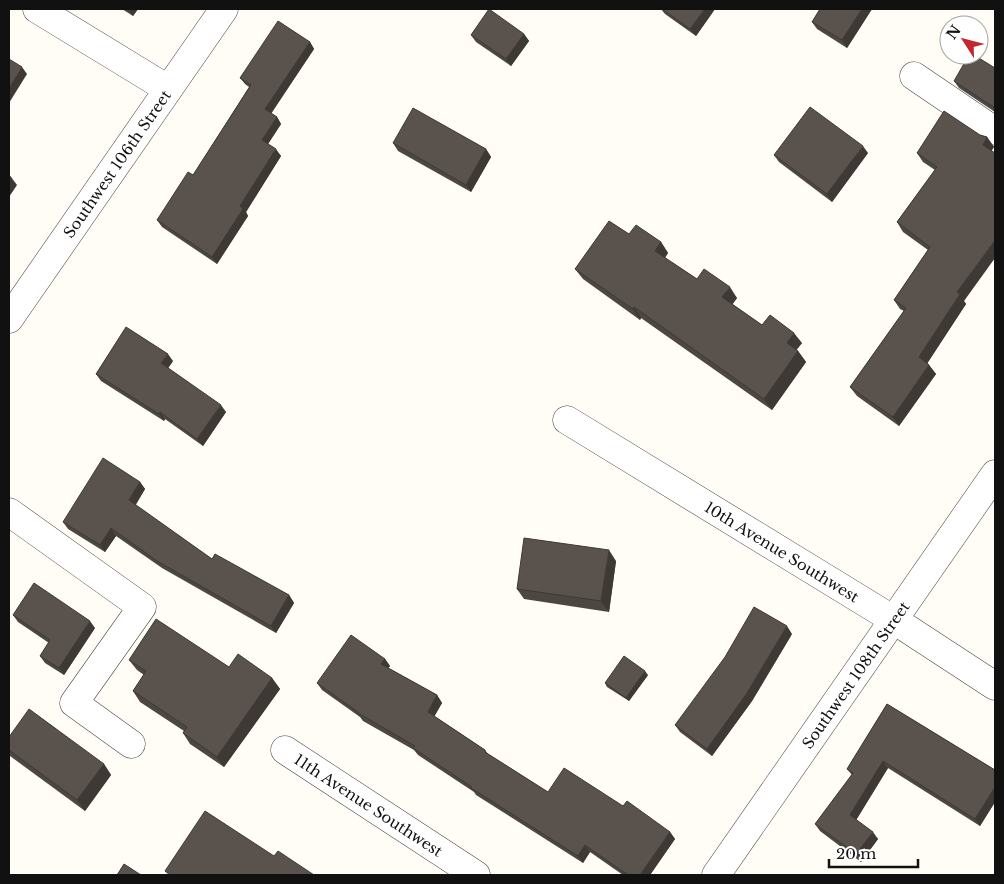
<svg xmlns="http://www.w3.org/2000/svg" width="1004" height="884" viewBox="0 0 1004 884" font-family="'Libre Baskerville',serif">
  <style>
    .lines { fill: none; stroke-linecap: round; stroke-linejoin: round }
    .minor-casing { stroke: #444; stroke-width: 29 }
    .minor { stroke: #fff; stroke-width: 28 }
    .wall { fill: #4d4742 }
    .shaded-wall { fill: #3f3936 }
    .building { fill: #5a524d; stroke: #3f3936 }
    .labels { text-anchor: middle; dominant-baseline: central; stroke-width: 5; stroke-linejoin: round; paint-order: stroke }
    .street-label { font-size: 15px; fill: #111; stroke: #fff }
  </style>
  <rect width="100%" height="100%" fill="#fffdf5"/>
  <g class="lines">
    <g class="minor-casing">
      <g id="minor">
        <polyline points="37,9 168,89"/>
        <polyline points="914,76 995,131"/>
        <path id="s1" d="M 9,319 L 224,9"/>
        <path id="s2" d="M 567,420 L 894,620 L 995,686"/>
        <polyline points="9,512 142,607 74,703 131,744"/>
        <path id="s3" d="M 285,750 L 476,875"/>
        <path id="s4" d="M 716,875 L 995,474"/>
      </g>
    </g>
    <use href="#minor" class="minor"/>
  </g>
  <g class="wall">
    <polygon points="122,9 138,9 133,16"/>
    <polygon points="661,9 715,9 696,36 665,14"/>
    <polygon points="820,9 872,9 847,48 817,29 812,22"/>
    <polygon points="524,34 529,41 511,66 476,42 471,35"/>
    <polygon points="310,42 314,49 271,114 277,117 281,124 268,144 281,156 246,212 248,216 217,264 162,227 157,220 193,175 249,87 245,84 240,78"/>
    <polygon points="995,68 995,112 959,88 954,81"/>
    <polygon points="980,135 987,137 994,147 992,150 964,301 966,304 927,363 929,365 936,374 899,426 857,396 850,387 904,311 900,309 894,300 928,250 903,232 897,222 935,170 923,162 917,153"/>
    <polygon points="393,143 486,149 491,157 471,192 398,151"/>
    <polygon points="868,153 832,202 779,162 774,155"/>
    <polygon points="629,234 661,242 668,253 665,258 697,279 737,298 732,304 762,325 802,343 796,350 798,351 806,362 772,410 641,318 640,320 583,279 575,269"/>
    <polygon points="173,361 168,368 226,412 203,446 165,419 164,421 101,381 96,374"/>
    <polygon points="140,482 145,489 135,505 212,559 289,595 294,603 276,633 162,568 116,536 105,552 68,529 63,522"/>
    <polygon points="616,561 609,612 524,599 517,589"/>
    <polygon points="13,615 95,628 64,675 45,663 40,656 49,643 18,622"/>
    <polygon points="792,634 752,701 712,756 680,732 675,725"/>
    <polygon points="385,659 390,666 388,668 437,695 442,703 434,716 485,750 488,754 548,792 623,806 670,832 675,839 650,875 623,875 590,852 583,863 476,795 474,792 418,755 414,750 363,721 360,717 322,690 317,683"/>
    <polygon points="129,660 229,667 272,678 280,689 224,767 190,744 183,733 184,731 140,702 133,691 144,675 137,670"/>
    <polygon points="648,675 629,701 607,687 605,683"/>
    <polygon points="887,704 995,770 995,802 980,826 888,768 856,820 878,839 861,862 820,831 815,824 852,775 847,769"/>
    <polygon points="9,737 104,764 111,775 85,811 10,756 9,754"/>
  </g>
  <g class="shaded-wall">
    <polygon points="128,9 138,9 133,16"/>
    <polygon points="705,9 715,9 696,36 690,29"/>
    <polygon points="862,9 872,9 847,48 842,40"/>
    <polygon points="524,34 529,41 511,66 506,59"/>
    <polygon points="310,42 314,49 269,116 265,109"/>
    <polygon points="22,67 27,74 9,103 9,88"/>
    <polygon points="277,117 281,124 266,147 262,140"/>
    <polygon points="987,137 994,147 989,154 983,145"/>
    <polygon points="863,146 868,153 832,202 827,194"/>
    <polygon points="276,149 281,156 246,212 248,216 217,264 212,257 240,206"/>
    <polygon points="486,149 491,157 471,192 466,185"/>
    <polygon points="11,177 17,185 9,197 9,182"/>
    <polygon points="995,240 995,258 964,301 966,304 925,367 919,357 957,292"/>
    <polygon points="661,242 668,253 662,261 655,251"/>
    <polygon points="730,287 737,298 730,308 722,297"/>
    <polygon points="634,307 641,318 640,320 633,309"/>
    <polygon points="794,333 802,343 794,353 787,343"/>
    <polygon points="798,351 806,362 772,410 764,399"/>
    <polygon points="168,354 173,361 166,371 161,363"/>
    <polygon points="929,365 936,374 899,426 893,417"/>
    <polygon points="221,405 226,412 203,446 197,439"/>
    <polygon points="160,412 165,419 164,421 159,414"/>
    <polygon points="140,482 145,489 134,508 129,500"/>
    <polygon points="111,528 116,536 105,552 100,545"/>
    <polygon points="609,550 616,561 609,612 601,601"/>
    <polygon points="289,595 294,603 276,633 271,626"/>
    <polygon points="90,621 95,628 64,675 59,668"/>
    <polygon points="787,626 792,634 752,701 712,756 707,749"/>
    <polygon points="385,659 390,666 386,671 381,664"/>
    <polygon points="645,671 648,675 629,701 626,698"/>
    <polygon points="272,678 280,689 224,767 217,757"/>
    <polygon points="437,695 442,703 433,719 428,712"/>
    <polygon points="883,761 888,768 855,822 850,815"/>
    <polygon points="104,764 111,775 85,811 77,800"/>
    <polygon points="995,787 995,802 980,826 975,819"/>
    <polygon points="670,832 675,839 650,875 640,875"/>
    <polygon points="873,832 878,839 861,862 856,854"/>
    <polygon points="585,845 590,852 583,863 578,856"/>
  </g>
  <g class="building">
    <polygon points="489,9 524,34 506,59 471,35"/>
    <polygon points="662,9 705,9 690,29"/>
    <polygon points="820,9 862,9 842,40 812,22"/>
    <polygon points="278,21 310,42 265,109 277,117 262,140 276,149 240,206 243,209 212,257 157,220 188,172 193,175 251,85 240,78"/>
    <polygon points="969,55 974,55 995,68 995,108 954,81"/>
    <polygon points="9,59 22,67 9,88"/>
    <polygon points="810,107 863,146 827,194 774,155"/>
    <polygon points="413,108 486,149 466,185 393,143"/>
    <polygon points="944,111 980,135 987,137 983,145 995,153 995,240 957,292 960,294 919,357 929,365 893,417 850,387 906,308 894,300 930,247 897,222 937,167 917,153"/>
    <polygon points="9,176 11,177 9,182"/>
    <polygon points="609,221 629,234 636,225 661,242 655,251 697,279 704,269 730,287 722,297 762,325 770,315 794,333 787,343 798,351 764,399 634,307 633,309 575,269"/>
    <polygon points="126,327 168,354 161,363 221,405 197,439 160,412 159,414 96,374"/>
    <polygon points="103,458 140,482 129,500 212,559 215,554 289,595 271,626 157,561 111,528 100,545 63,522"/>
    <polygon points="524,538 609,550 601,601 517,589"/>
    <polygon points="34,583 90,621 59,668 40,656 50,640 13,615"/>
    <polygon points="754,607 787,626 747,693 707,749 675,725 725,657"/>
    <polygon points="156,619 229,667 238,654 272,678 217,757 183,733 187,727 133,691 146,671 129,660"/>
    <polygon points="351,635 385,659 381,664 437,695 428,712 485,750 485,752 548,792 564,768 623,806 627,801 670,832 640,875 628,875 585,845 578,856 471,788 472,787 413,748 415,746 358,713 358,712 317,683"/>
    <polygon points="624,656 645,671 626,698 605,683"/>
    <polygon points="887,704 995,770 995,787 975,819 883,761 850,815 873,832 856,854 815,824 853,773 847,769"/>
    <polygon points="29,709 104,764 77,800 9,750 9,737"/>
    <polygon points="205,811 274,856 278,851 314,875 170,875 165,871"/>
    <polygon points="124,864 141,875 117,875"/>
  </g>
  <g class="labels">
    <g class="street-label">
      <text stroke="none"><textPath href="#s1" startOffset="189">Southwest 106th Street</textPath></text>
      <text stroke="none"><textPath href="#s2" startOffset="252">10th Avenue Southwest</textPath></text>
      <text stroke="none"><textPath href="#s4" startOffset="244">Southwest 108th Street</textPath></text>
      <text stroke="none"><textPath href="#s3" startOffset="100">11th Avenue Southwest</textPath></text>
    </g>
  </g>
  <rect width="1004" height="884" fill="none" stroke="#111111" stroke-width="20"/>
  <g transform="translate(964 40) rotate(306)"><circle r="24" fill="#ffffff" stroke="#a0a0a0"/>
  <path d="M0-4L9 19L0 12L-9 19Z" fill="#c4262e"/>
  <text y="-8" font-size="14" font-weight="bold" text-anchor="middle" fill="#111111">N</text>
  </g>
  <path d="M829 859v8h89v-8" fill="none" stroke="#111111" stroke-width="2.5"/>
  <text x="836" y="859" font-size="15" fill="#111111" stroke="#ffffff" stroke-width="4" paint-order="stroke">20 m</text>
</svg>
